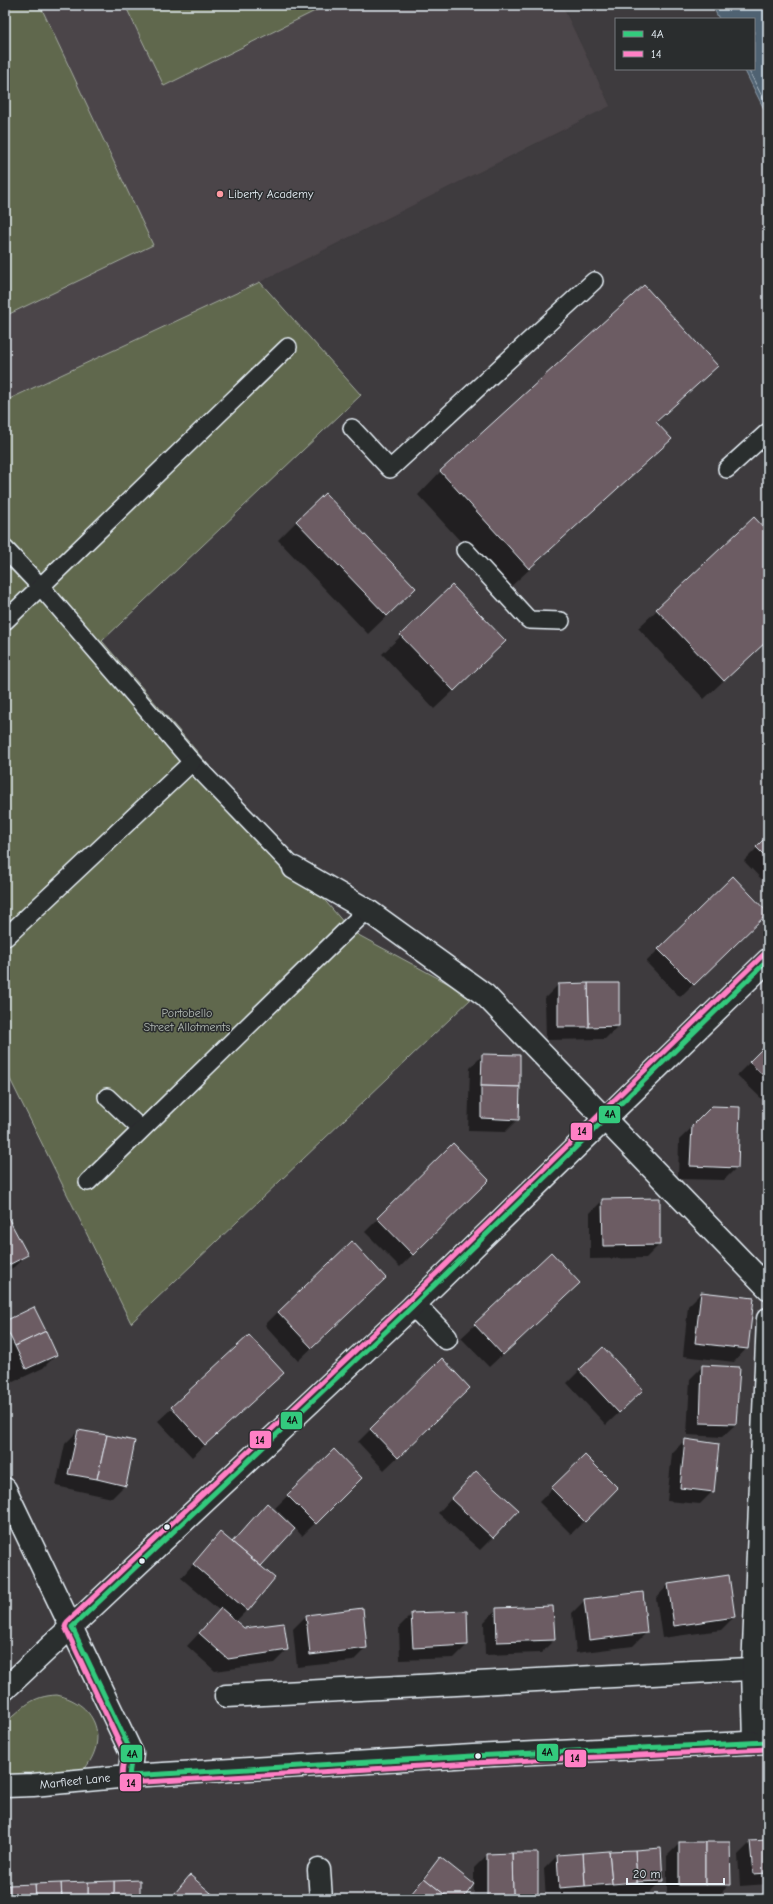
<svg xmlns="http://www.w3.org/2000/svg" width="773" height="1904" viewBox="0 0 773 1904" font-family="'Comic Neue',sans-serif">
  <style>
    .built { fill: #4c4549 }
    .green { fill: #61674d; stroke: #a4aca2 }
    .water { fill: #506272; stroke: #8d9ba8 }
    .shadow { fill: #0007 }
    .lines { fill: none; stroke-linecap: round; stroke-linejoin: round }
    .shore { stroke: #abb8c2; stroke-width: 1 }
    .building { fill: #6c5b64; stroke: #e8f1f8 }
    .service-casing { stroke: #e8f1f8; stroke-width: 20 }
    .minor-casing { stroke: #e8f1f8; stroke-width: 25 }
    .tertiary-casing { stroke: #e8f1f8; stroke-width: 25 }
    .service { stroke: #2a2d2e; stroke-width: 17 }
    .minor { stroke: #2a2d2e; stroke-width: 22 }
    .tertiary { stroke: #2a2d2e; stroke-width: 22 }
    .bus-1-casing { stroke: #2a2d2e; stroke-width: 8 }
    .bus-2-casing { stroke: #2a2d2e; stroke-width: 8 }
    .bus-1 { stroke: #33ca7d; stroke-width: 5 }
    .bus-2 { stroke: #ff80c5; stroke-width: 5 }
    .poi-dot { fill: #ff9aa2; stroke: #2a2d2e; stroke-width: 1.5 }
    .bus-dot { fill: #e8f1f8; stroke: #2a2d2e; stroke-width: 1.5 }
    .labels { text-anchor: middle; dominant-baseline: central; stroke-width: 3; stroke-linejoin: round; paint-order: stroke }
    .poi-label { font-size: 12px; fill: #e8f1f8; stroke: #2a2d2e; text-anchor: start }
    .park-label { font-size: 12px; fill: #b2bab4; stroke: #2a2d2e }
    .street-label { font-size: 12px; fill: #e8f1f8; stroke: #2a2d2e }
    .line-badge { stroke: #2a2d2e; stroke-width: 1.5 }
    .pale-badge-label { font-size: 11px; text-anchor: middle; font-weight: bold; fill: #111 }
  </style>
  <rect width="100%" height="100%" fill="#3e3b3e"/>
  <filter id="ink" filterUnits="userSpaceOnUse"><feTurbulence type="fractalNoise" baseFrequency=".025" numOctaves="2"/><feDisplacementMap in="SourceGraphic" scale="8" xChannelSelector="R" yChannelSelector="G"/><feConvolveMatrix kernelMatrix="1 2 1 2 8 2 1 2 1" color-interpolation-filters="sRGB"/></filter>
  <g filter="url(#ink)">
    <polygon class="built" points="5,5 562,5 610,106 260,282 5,401"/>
    <g class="green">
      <polygon points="5,5 40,5 153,245 5,316"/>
      <polygon points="125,5 327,5 164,86"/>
      <polygon points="260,282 361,395 102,641 351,931 473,997 131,1323 5,1069 5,401"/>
      <path d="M 57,1695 C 98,1704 110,1742 81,1773 L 5,1779 L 5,1723 C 24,1707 31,1696 57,1695 Z"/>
    </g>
    <polygon class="water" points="712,5 767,5 768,117 744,69 754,69 754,19 719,19"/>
    <g class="shadow">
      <polygon points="716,366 656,423 671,439 506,591 418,495 441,471"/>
      <polygon points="754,519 768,534 768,639 704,699 638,628"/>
      <polygon points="297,521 396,607 368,634 278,540"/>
      <polygon points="401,636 486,660 434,709 382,654"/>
      <polygon points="768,837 768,886 744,861"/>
      <polygon points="754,925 680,997 646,962 659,949"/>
      <polygon points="558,985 618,1026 605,1039 546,1040 545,998"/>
      <polygon points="768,1044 768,1101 766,1103 737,1075"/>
      <polygon points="483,1055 518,1119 505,1132 468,1131 470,1068"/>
      <polygon points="713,1107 737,1167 724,1180 678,1179 679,1140"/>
      <polygon points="453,1144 488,1180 400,1267 365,1232"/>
      <polygon points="603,1200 659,1245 646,1258 590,1259 590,1213"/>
      <polygon points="5,1214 27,1254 14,1267 5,1272"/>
      <polygon points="768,1218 768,1256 764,1256"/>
      <polygon points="551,1254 565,1296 489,1367 461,1338"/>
      <polygon points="372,1291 298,1361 265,1325 278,1312"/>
      <polygon points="701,1293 747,1348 734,1362 683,1356 688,1306"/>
      <polygon points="5,1322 56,1355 43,1368 13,1382 5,1366"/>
      <polygon points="249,1337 269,1386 192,1457 158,1421"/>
      <polygon points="703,1366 736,1424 722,1437 687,1435 690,1379"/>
      <polygon points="580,1370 629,1403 606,1425 567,1383"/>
      <polygon points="456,1401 384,1470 358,1442 371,1429"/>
      <polygon points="78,1431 125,1485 112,1498 56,1486 65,1444"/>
      <polygon points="685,1440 713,1491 700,1504 667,1501 672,1453"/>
      <polygon points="334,1450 361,1478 302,1536 295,1528 260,1566 247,1610 235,1622 244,1629 287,1650 274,1663 215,1671 187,1646 220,1611 181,1578 220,1533 232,1543 254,1518 288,1524 289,1522 275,1508"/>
      <polygon points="585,1456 617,1488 571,1534 539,1502"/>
      <polygon points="463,1486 493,1537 480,1550 438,1513"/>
      <polygon points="669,1584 734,1617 721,1630 662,1638 656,1598"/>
      <polygon points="585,1600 646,1633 633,1646 576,1653 572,1613"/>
      <polygon points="497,1609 554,1640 541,1653 485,1655 484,1622"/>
      <polygon points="412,1614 467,1645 454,1658 400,1660 399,1627"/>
      <polygon points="306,1616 366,1648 353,1661 297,1667 293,1629"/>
      <polygon points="768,1840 768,1884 740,1886 738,1855 751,1842"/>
      <polygon points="680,1843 730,1884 717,1897 667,1898 667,1856"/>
      <polygon points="487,1855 537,1896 534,1899 474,1899 474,1868"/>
      <polygon points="557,1856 662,1880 649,1893 546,1899 544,1869"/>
      <polygon points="440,1859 462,1899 406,1899 427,1872"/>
      <polygon points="190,1876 217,1899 169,1899"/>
    </g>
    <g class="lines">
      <polyline class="shore" points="748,69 768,108"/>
    </g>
    <g class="building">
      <polygon points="644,285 718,366 656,422 672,439 529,569 440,471"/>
      <polygon points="325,493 416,588 387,616 296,521"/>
      <polygon points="754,517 768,532 768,640 724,681 656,609"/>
      <polygon points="452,585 506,641 454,691 400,635"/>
      <polygon points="768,835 768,859 756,847"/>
      <polygon points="733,876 768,913 694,985 658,949"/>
      <polygon points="588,983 619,983 619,1026 589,1027"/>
      <polygon points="588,983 589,1027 558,1027 558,984"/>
      <polygon points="768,1043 768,1080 749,1062"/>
      <polygon points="482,1054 520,1055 520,1087 481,1086"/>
      <polygon points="481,1086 520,1087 519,1120 481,1118"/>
      <polygon points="712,1106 740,1107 738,1168 690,1166 692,1126"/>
      <polygon points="453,1143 489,1180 413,1255 377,1218"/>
      <polygon points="660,1198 660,1245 603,1246 602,1199"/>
      <polygon points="5,1212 28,1255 5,1267"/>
      <polygon points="352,1241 386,1278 312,1348 278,1312"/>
      <polygon points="551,1252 580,1283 503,1355 474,1324"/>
      <polygon points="701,1292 754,1298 748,1349 695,1343"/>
      <polygon points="34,1307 46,1331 15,1346 5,1326 5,1321"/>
      <polygon points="46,1331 57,1355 26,1369 15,1346"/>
      <polygon points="249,1335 284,1373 205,1445 171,1407"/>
      <polygon points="603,1347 643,1390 619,1413 579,1370"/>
      <polygon points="442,1358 470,1388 398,1458 370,1429"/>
      <polygon points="702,1365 740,1367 736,1424 700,1423"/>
      <polygon points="78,1430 107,1435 97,1479 68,1474"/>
      <polygon points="107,1435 135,1441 126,1486 97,1479"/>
      <polygon points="685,1439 719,1444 714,1492 680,1488"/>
      <polygon points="334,1449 362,1478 316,1524 287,1495"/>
      <polygon points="585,1455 618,1488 585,1522 551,1488"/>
      <polygon points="476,1471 519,1510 493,1538 451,1499"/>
      <polygon points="267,1503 295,1529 261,1566 232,1542"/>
      <polygon points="220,1532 275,1578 248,1611 193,1564"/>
      <polygon points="729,1575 735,1617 674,1626 668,1584"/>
      <polygon points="643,1592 647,1633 589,1640 584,1599"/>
      <polygon points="553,1606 555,1640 497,1642 496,1608"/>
      <polygon points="221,1608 244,1628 284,1623 288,1650 228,1659 199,1633"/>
      <polygon points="363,1608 367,1648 310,1655 306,1615"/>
      <polygon points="467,1611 468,1645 413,1648 411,1613"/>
      <polygon points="768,1840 768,1873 753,1874 750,1841"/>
      <rect x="679" y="1842" width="26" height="43"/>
      <polygon points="705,1842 730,1842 731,1885 705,1885"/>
      <polygon points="661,1848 663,1881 637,1882 635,1850"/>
      <polygon points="635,1850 637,1882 612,1884 609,1851"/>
      <polygon points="609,1851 612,1884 585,1886 583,1853"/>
      <polygon points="512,1853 538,1853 538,1896 513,1896"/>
      <polygon points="512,1853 513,1896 487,1897 487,1854"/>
      <polygon points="583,1853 585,1886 559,1888 557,1855"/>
      <polygon points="440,1857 474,1884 463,1899 450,1899 424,1878"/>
      <polygon points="190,1875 211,1893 205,1899 170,1899"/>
      <polygon points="424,1878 450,1899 407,1899"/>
      <polygon points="140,1880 140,1899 114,1899 114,1881"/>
      <polygon points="114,1881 114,1899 88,1899 88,1882"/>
      <polygon points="88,1882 88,1899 62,1899 61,1883"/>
      <polygon points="61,1883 62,1899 36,1899 35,1884"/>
      <polygon points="35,1884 36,1899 10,1899 9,1885"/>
      <polygon points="5,1885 9,1885 10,1899 5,1899"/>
      <polygon points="211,1893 218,1899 205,1899"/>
    </g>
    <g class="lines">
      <g class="service-casing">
        <g id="service">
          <polyline points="352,428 390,469 594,281"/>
          <polyline points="727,469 768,432"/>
          <polyline points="5,549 41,587 192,762 294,868"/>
          <polyline points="465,550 529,620 561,621"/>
          <polyline points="5,621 288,347"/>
          <polyline points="6,937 192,762"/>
          <polyline points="107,1097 141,1129"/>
          <polyline points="88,1182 367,910"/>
        </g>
      </g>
      <g class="minor-casing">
        <g id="minor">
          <polyline points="294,868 367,910 485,995 768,1288"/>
          <polyline points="414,1305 446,1338"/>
          <polyline points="5,1489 132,1754 129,1776"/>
          <polyline points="5,1689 414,1305 768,960"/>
          <polyline points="226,1696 768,1668"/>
          <polyline points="755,1742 753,1670 768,1319"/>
          <polyline points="319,1870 321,1899"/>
        </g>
      </g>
      <g class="tertiary-casing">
        <polyline id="tertiary" points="5,1786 33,1785 129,1776 473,1756 768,1742"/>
      </g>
      <use href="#service" class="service"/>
      <use href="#minor" class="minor"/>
      <use href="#tertiary" class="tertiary"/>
      <g class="bus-1-casing">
        <polyline id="bus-1" points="768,960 414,1305 72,1627 132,1754 129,1776 473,1756 768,1742"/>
      </g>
      <g class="bus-2-casing">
        <path id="bus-2" d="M 763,955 L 409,1300 L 67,1622 L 65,1627 L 125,1755 C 124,1764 118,1779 128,1783 L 473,1763 L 768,1749"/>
      </g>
      <use href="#bus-1" class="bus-1"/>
      <use href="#bus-2" class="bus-2"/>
    </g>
  </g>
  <circle class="poi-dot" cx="220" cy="194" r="4"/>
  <g class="bus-dot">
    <circle cx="167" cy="1527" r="3.5"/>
    <circle cx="142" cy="1561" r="3.5"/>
    <circle cx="478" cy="1756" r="3.5"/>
  </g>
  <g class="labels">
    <g class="poi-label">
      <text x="228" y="194">Liberty Academy</text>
    </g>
    <g class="park-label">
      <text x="187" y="1013">Portobello<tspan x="187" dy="14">Street Allotments</tspan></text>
    </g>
    <g class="street-label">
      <text transform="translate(75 1781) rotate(-6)">Marfleet Lane</text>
    </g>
  </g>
  <g class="line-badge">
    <rect x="598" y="1105" width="23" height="19" rx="4" fill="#33ca7d"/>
    <rect x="570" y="1122" width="23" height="19" rx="4" fill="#ff80c5"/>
    <rect x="280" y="1411" width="23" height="19" rx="4" fill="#33ca7d"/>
    <rect x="249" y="1430" width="23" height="19" rx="4" fill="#ff80c5"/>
    <rect x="536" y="1743" width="23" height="19" rx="4" fill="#33ca7d"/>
    <rect x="120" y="1744" width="23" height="19" rx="4" fill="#33ca7d"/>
    <rect x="564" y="1749" width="23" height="19" rx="4" fill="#ff80c5"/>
    <rect x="119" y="1773" width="23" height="19" rx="4" fill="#ff80c5"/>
  </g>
  <g class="pale-badge-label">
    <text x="610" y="1118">4A</text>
    <text x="582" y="1135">14</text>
    <text x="292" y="1424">4A</text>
    <text x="260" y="1444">14</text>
    <text x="547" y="1756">4A</text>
    <text x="132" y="1758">4A</text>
    <text x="575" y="1762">14</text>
    <text x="131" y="1787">14</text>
  </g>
  <rect width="773" height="1904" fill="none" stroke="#2a2d2e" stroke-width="20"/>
  <rect x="10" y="10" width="753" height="1884" fill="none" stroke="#e8f1f8" stroke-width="1.5" filter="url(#ink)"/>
  <rect x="615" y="18" width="140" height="52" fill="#2a2d2e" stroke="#767b7f"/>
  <rect x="623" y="31" width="20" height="6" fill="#33ca7d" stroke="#767b7f"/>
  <text x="651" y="38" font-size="12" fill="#e8f1f8">4A</text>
  <rect x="623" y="51" width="20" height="6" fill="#ff80c5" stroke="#767b7f"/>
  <text x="651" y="58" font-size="12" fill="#e8f1f8">14</text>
  <path d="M627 1878v6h97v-6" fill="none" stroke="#e8f1f8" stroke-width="2"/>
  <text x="633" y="1878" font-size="12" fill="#e8f1f8" stroke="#2a2d2e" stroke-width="3" paint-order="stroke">20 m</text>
</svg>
